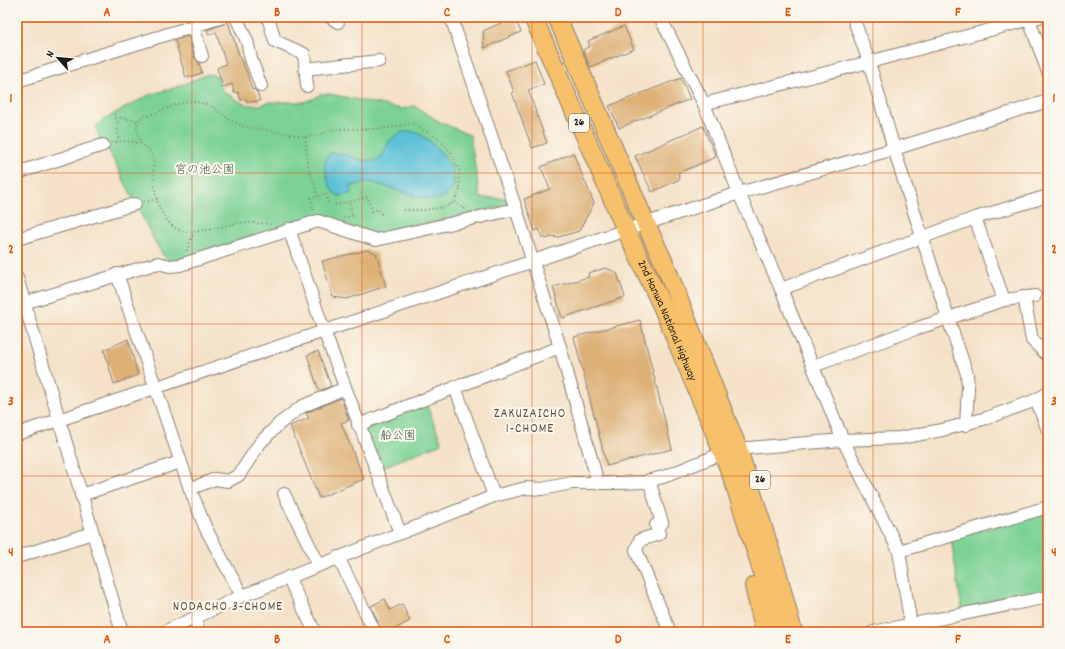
<svg xmlns="http://www.w3.org/2000/svg" width="1065" height="649" viewBox="0 0 1065 649" font-family="Dekko,'Klee One',sans-serif">
  <style>
    .green { fill: #7cd295; stroke: #4c7758 }
    .water { fill: #5bc1d8; stroke: #3c6e7a }
    .building { fill: #ddb076 }
    .lines { fill: none; stroke-linecap: round; stroke-linejoin: round }
    .minor-casing { stroke: #887e72; stroke-width: 14 }
    .highway-casing { stroke: #887e72; stroke-width: 20 }
    .path { stroke: #887e72; stroke-width: 2; stroke-dasharray: 1 3; stroke-linecap: butt }
    .minor { stroke: #fff; stroke-width: 12 }
    .highway { stroke: #f7c06b; stroke-width: 18 }
    .grid { fill: none; stroke: #de560d; stroke-width: 1; stroke-opacity: 0.55 }
    .labels { text-anchor: middle; dominant-baseline: central; stroke-width: 4; stroke-linejoin: round; paint-order: stroke }
    .shield { fill: #fbf7ec; stroke: #5f5e5a; stroke-width: 1 }
    .shield-label { font-size: 11px; font-weight: bold; fill: #1c1c1c }
    .park-label { font-size: 12px; fill: #3e5c46; stroke: #fbf7ec }
    .street-label { font-size: 12px; fill: #1c1c1c; stroke: #fbf7ec }
    .neighbourhood-label { font-size: 13px; letter-spacing: 1px; fill: #60503c; stroke: #fbf7ec }
    .neatline { fill: none; stroke: #de560d; stroke-width: 1.5 }
    .grid-label { font-size: 13px; text-anchor: middle; font-weight: bold; fill: #de560d }
  </style>
  <rect width="100%" height="100%" fill="#fbf7ec"/>
  <filter id="ink" filterUnits="userSpaceOnUse"><feTurbulence type="fractalNoise" baseFrequency=".025" numOctaves="2"/><feDisplacementMap in="SourceGraphic" scale="8" xChannelSelector="R" yChannelSelector="G"/><feConvolveMatrix kernelMatrix="1 2 1 2 8 2 1 2 1" color-interpolation-filters="sRGB"/></filter>
  <filter id="wash" filterUnits="userSpaceOnUse"><feTurbulence type="fractalNoise" baseFrequency=".012" numOctaves="4" result="noise"/><feDisplacementMap in="SourceGraphic" scale="16" xChannelSelector="R" yChannelSelector="G"/><feGaussianBlur stdDeviation="0.9" result="paint"/><feColorMatrix in="noise" values="0 0 0 0 0 0 0 0 0 0 0 0 0 0 0 0 0 1.4 0 .05"/><feComposite in="paint" operator="in"/></filter>
  <g filter="url(#wash)">
    <rect width="100%" height="100%" fill="#f4e1c7"/>
    <g class="green">
      <polygon points="208,74 218,76 219,84 223,91 239,101 249,105 260,105 269,102 304,102 315,98 320,94 330,94 402,109 414,106 440,122 470,135 480,198 506,198 508,204 506,206 387,233 376,233 365,230 357,230 326,215 318,215 287,224 267,233 170,262 163,255 155,242 108,149 105,150 97,132 96,126 102,120 121,110 149,95 174,88"/>
      <polygon points="425,401 442,443 378,469 362,426"/>
      <polygon points="1048,511 1048,592 962,610 951,539"/>
    </g>
    <path class="water" d="M 402,132 C 405,132 410,131 414,132 C 429,136 449,159 453,174 C 458,194 441,201 425,199 L 371,182 L 351,186 L 352,193 L 338,196 C 336,194 333,192 332,190 C 329,187 324,167 325,163 C 325,159 329,155 332,153 C 339,150 366,165 377,160 C 384,156 385,148 389,142 C 392,138 397,135 402,132 Z"/>
    <g id="blocks">
      <g class="building">
        <polygon points="514,17 521,32 484,48 483,31"/>
        <polygon points="228,22 240,58 247,73 252,90 254,89 257,92 260,101 248,102 246,99 241,100 238,92 234,93 232,84 223,87 217,68 226,64 216,32 209,35 207,30"/>
        <polygon points="624,26 634,49 590,67 583,50 590,46 588,41"/>
        <polygon points="188,36 195,58 199,63 202,73 186,78 175,40"/>
        <polygon points="535,60 544,84 528,90 547,143 532,148 512,92 514,92 506,71"/>
        <polygon points="681,78 690,99 619,128 609,106"/>
        <polygon points="703,126 716,157 678,173 680,179 652,192 635,156"/>
        <polygon points="573,153 594,203 579,231 555,238 555,236 546,239 545,237 542,238 539,229 535,231 524,199 550,189 541,167"/>
        <polygon points="367,250 376,253 386,286 347,299 333,297 322,261"/>
        <polygon points="606,268 617,273 625,297 562,318 553,287 589,277 588,273"/>
        <polygon points="640,320 672,449 607,466 574,337"/>
        <polygon points="128,339 138,375 114,384 104,350"/>
        <polygon points="318,351 331,386 319,391 307,355"/>
        <polygon points="341,398 349,420 341,423 364,479 319,498 290,426 309,418 306,413"/>
        <polygon points="385,599 390,610 402,604 410,621 389,632 382,632 371,606"/>
      </g>
    </g>
  </g>
  <g filter="url(#ink)">
    <use href="#blocks" fill-opacity="0" stroke="#887e72" stroke-width="1"/>
    <g class="lines">
      <g class="minor-casing">
        <g id="minor">
          <polyline points="236,17 247,41 251,59 261,86"/>
          <polyline points="268,17 275,41 304,54 307,86"/>
          <polyline points="330,17 338,22"/>
          <polyline points="451,17 516,209 560,347 598,483"/>
          <polyline points="660,17 704,104 739,193 781,289 843,440 899,551 912,632"/>
          <polyline points="853,17 869,62 894,149 948,318 967,374 968,387 966,425"/>
          <polyline points="1028,17 1048,72"/>
          <polyline points="193,26 202,56"/>
          <polyline points="305,69 379,61"/>
          <polyline points="17,81 223,17"/>
          <polyline points="704,104 869,62 1039,17"/>
          <polyline points="17,173 103,145"/>
          <polyline points="975,218 1004,300"/>
          <polyline points="289,229 324,331 400,533"/>
          <polyline points="17,239 135,204"/>
          <polyline points="117,274 190,489 206,529 242,596"/>
          <path d="M 17,278 C 53,396 87,514 122,632"/>
          <polyline points="781,289 975,218 1048,196"/>
          <polyline points="1024,297 1032,340 1048,356"/>
          <polyline points="17,305 158,263 170,266 180,265 318,221 376,240 516,209"/>
          <polyline points="813,366 918,328 1004,300 1035,296"/>
          <polyline points="455,387 494,496"/>
          <polyline points="1036,400 1048,430"/>
          <polyline points="358,425 560,347"/>
          <polyline points="17,434 626,230 739,193 894,149 1048,101"/>
          <polyline points="649,480 662,523 656,525 659,534 640,540 636,550 670,632"/>
          <polyline points="190,489 215,479 228,481 239,475 260,443 280,423 301,407 345,388"/>
          <polyline points="284,494 319,565"/>
          <polyline points="81,495 180,462"/>
          <polyline points="899,551 1048,507"/>
          <polyline points="17,557 92,533"/>
          <polyline points="338,557 375,632"/>
          <polyline points="288,577 315,632"/>
          <polyline points="194,618 199,632"/>
          <polyline points="164,632 242,596 494,496 526,488 542,489 572,483 616,483 645,482 666,476 723,453 748,448 843,440 900,438 942,430 987,418 1036,400 1048,393"/>
          <polyline points="873,632 1048,597"/>
        </g>
      </g>
      <g class="highway-casing">
        <g id="highway">
          <path id="s1" d="M 533,17 L 626,230 L 662,306 L 713,428 L 733,479 L 759,561 L 779,632"/>
          <polyline points="557,17 646,224 665,265 738,449 778,575 793,632"/>
          <polyline points="754,586 765,632"/>
        </g>
      </g>
      <g class="path">
        <polyline points="114,114 118,123 118,141"/>
        <polyline points="116,117 138,121"/>
        <polyline points="305,137 308,166 315,186 317,196"/>
        <path d="M 112,143 C 127,139 149,141 153,159 C 154,165 153,172 154,178 C 155,197 160,221 179,230 C 193,236 223,225 239,223 C 249,223 260,223 270,224"/>
        <polyline points="141,144 137,128 138,121 143,116 151,115 175,105 189,101 197,102 212,106 230,120 245,127 267,130 305,137 315,136 332,130 341,129 378,129 413,124 438,138 450,151 459,170 460,190 454,202 445,207 424,210 403,210"/>
        <polyline points="144,202 157,199"/>
        <polyline points="454,202 465,209"/>
        <polyline points="335,205 368,197 372,211 378,209 382,215"/>
        <polyline points="314,210 311,198 326,194 329,206"/>
        <polyline points="344,218 352,216 349,201"/>
        <polyline points="187,251 193,233"/>
      </g>
      <use href="#minor" class="minor"/>
      <use href="#highway" class="highway"/>
    </g>
  </g>
  <path class="grid" d="M 192,17 L 192,632M 362,17 L 362,632M 532,17 L 532,632M 703,17 L 703,632M 873,17 L 873,632M 17,173 L 1048,173M 17,324 L 1048,324M 17,476 L 1048,476"/>
  <g class="labels">
    <g class="shield">
      <rect x="569" y="114" width="20" height="18" rx="3"/>
      <rect x="750" y="471" width="20" height="18" rx="3"/>
    </g>
    <g class="shield-label">
      <text x="579" y="123">26</text>
      <text x="760" y="480">26</text>
    </g>
    <g class="park-label">
      <text x="205" y="170">宮の池公園</text>
      <text x="398" y="436">船公園</text>
    </g>
    <g class="street-label">
      <text stroke="none"><textPath href="#s1" startOffset="332">2nd Hanwa National Highway</textPath></text>
    </g>
    <g class="neighbourhood-label">
      <text x="530" y="414">ZAKUZAICHO<tspan x="530" dy="15">1-CHOME</tspan></text>
      <text x="228" y="607">NODACHO 3-CHOME</text>
    </g>
  </g>
  <rect width="1065" height="649" fill="none" stroke="#fbf7ec" stroke-width="44"/>
  <g transform="translate(58 58) rotate(297)" stroke="#fbf7ec" stroke-width="3" paint-order="stroke">
  <path d="M0-3L7 15L0 10L-7 15Z" fill="#1c1c1c"/>
  <text y="-6" font-size="11" font-weight="bold" text-anchor="middle" fill="#1c1c1c">N</text>
  </g>
  <rect x="22" y="22" width="1021" height="605" class="neatline"/>
  <g class="grid-label">
    <text x="107" y="16">A</text>
    <text x="277" y="16">B</text>
    <text x="447" y="16">C</text>
    <text x="618" y="16">D</text>
    <text x="788" y="16">E</text>
    <text x="958" y="16">F</text>
    <text x="11" y="102">1</text>
    <text x="1054" y="102">1</text>
    <text x="11" y="253">2</text>
    <text x="1054" y="253">2</text>
    <text x="11" y="405">3</text>
    <text x="1054" y="405">3</text>
    <text x="11" y="556">4</text>
    <text x="1054" y="556">4</text>
    <text x="107" y="643">A</text>
    <text x="277" y="643">B</text>
    <text x="447" y="643">C</text>
    <text x="618" y="643">D</text>
    <text x="788" y="643">E</text>
    <text x="958" y="643">F</text>
  </g>
</svg>
